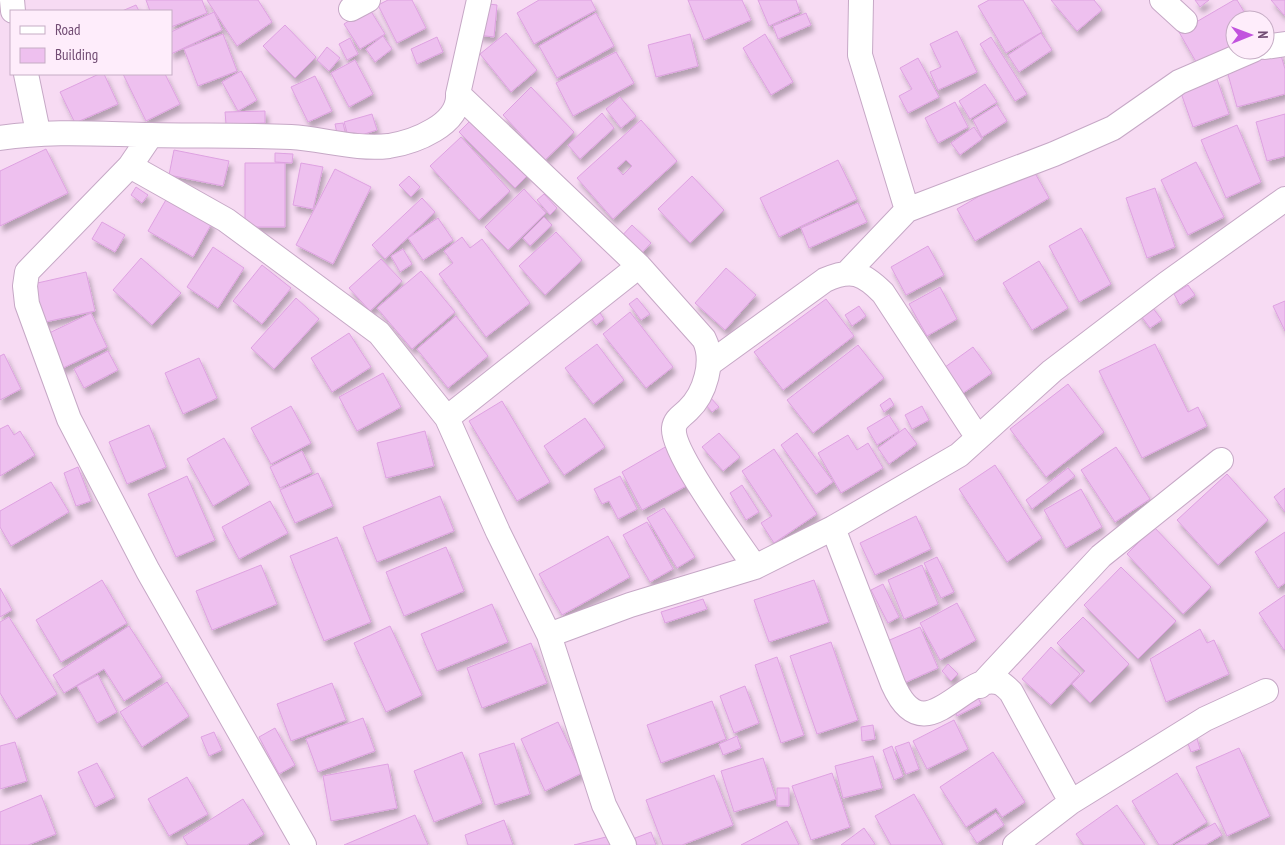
<svg xmlns="http://www.w3.org/2000/svg" width="1285" height="845" font-family="'PT Sans Narrow',sans-serif">
<style>
.residential{fill:#f7dbf3;fill-rule:evenodd}
.building{fill:#eec0ef;stroke:#dea1e1;fill-rule:evenodd;filter:url(#shadow)}
.lines{fill:none;stroke-linecap:round;stroke-linejoin:round}
.minor-casing{stroke:#c6a8c6;stroke-width:26}
.minor{stroke:#fff;stroke-width:24}
</style>
<defs>
<filter id="shadow"><feDropShadow dx="3" dy="5.5" stdDeviation="2.5" flood-color="#0004"/></filter>
</defs>
<rect width="100%" height="100%" fill="#fbe7f7"/>
<path class="residential" d="M0,0H1285V845H0ZM11,11H171V74H11ZM1235,20H1265V50H1235Z"/>
<path class="building" d="M146,0H202L207,13L171,27V11H150Z
M207,0H258L272,22L237,46Z
M388,0H412L426,28L397,43L378,5Z
M539,0H591L596,10L534,44L517,13Z
M688,0H742L751,20L704,40Z
M758,0H796L800,12L769,26Z
M989,0H1023L1042,32L1006,53L978,6Z
M1051,0H1094L1102,10L1077,31Z
M1195,0H1209L1200,7Z
M1234,0H1237L1249,20H1235V46L1199,67L1179,32Z
M1271,0H1285V15H1284Z
M481,3L497,5L494,37L478,35Z
M136,5L139,11H122Z
M369,8L385,34L360,49L344,24Z
M214,12L222,30L171,54V32Z
M596,13L614,46L557,78L539,46Z
M806,13L811,25L778,39L773,26Z
M285,25L316,57L295,78L263,46Z
M957,31L977,72L938,90L930,72L941,67L930,44Z
M506,33L537,70L511,92L480,54Z
M1041,33L1052,50L1019,72L1008,55Z
M223,34L237,71L198,86L184,49Z
M690,34L698,66L656,77L648,45Z
M765,34L793,82L771,95L743,48Z
M383,36L392,49L375,62L366,49Z
M437,37L443,52L417,64L411,49Z
M991,37L1027,94L1015,101L980,44Z
M350,38L358,54L347,60L339,44Z
M327,47L340,58L329,71L317,60Z
M616,52L634,83L573,116L556,83Z
M1280,52L1285,69V94L1237,107L1226,67Z
M918,58L939,97L908,113L899,96L912,89L900,68Z
M355,60L373,94L349,107L331,73Z
M241,71L257,100L238,111L222,82Z
M99,74H104L118,104L75,123L60,92Z
M123,74H165L180,104L146,121Z
M315,76L332,111L308,122L291,87Z
M1217,79L1229,114L1193,127L1181,93Z
M985,84L997,102L970,119L959,101Z
M531,87L574,132L545,160L503,115Z
M620,97L636,116L621,128L606,109Z
M955,102L968,127L938,143L925,118Z
M997,105L1007,121L982,137L973,120Z
M265,111V123L226,124L225,112Z
M602,113L614,128L580,159L568,145Z
M372,114L377,130L349,139L344,122Z
M1285,114V156L1267,161L1256,122Z
M473,118L529,174L515,188L459,132Z
M641,120L677,161L613,219L577,178ZM626,160L632,166L623,175L617,168Z
M343,123L346,136L338,138L335,124Z
M1237,125L1261,182L1226,198L1201,140Z
M974,127L982,139L960,155L951,143Z
M461,137L510,191L479,220L430,166Z
M46,149L68,193L0,226V171Z
M174,150L229,161L223,186L169,175Z
M275,153L293,154L292,163L275,162Z
M838,160L857,199L779,237L760,198Z
M1196,162L1224,217L1188,235L1161,180Z
M245,163H285V227H245Z
M301,163L323,167L313,209L293,205Z
M1031,166L1049,198L975,241L957,209Z
M335,169L371,187L333,264L296,245Z
M409,176L420,187L411,197L399,185Z
M692,176L724,210L690,243L658,209Z
M136,187L148,195L142,203L131,195Z
M1155,188L1175,247L1147,258L1126,198Z
M524,189L546,213L508,250L485,227Z
M544,194L557,208L550,215L537,200Z
M167,198L212,223L193,257L148,231Z
M422,198L435,212L385,259L372,245Z
M858,203L867,222L809,248L801,228Z
M544,217L552,225L530,246L523,238Z
M438,218L453,240L423,260L408,238Z
M102,222L125,235L115,252L92,239Z
M632,225L651,243L637,258L618,240Z
M1081,228L1111,284L1079,302L1049,246Z
M556,232L582,260L545,295L519,266Z
M462,237L470,248L482,239L530,303L486,337L439,274L453,263L444,251Z
M928,246L944,275L906,295L891,267Z
M213,247L244,268L218,308L187,287Z
M403,249L412,264L400,272L391,256Z
M141,258L181,293L152,325L113,290Z
M381,259L402,281L370,311L349,288Z
M1039,261L1068,308L1032,330L1003,283Z
M262,265L291,288L262,324L233,301Z
M726,268L756,295L725,330L695,303Z
M421,271L455,312L412,349L377,308Z
M86,272L95,311L41,323L33,284Z
M1188,285L1195,295L1180,305L1174,294Z
M940,287L957,319L927,336L909,304Z
M296,298L319,319L274,369L251,348Z
M637,298L650,314L641,320L629,304Z
M826,299L854,336L783,390L754,352Z
M1285,301V331L1273,306Z
M1149,303L1162,320L1150,328L1138,312Z
M859,306L866,316L852,326L845,315Z
M597,308L604,319L596,325L588,314Z
M630,312L673,367L646,388L603,334Z
M91,313L107,347L61,369L45,335Z
M456,316L488,356L448,388L417,349Z
M349,333L371,367L332,392L311,358Z
M597,344L624,380L593,404L565,368Z
M1155,344L1188,412L1198,407L1207,426L1142,458L1099,371Z
M858,345L884,378L813,433L787,400Z
M973,347L992,373L959,396L941,370Z
M108,351L118,370L84,388L74,369Z
M4,354L21,389L0,400V356Z
M199,358L217,398L183,414L165,373Z
M383,373L401,407L357,431L339,397Z
M1068,384L1104,432L1046,477L1010,429Z
M710,397L719,407L712,412L704,403Z
M890,398L894,405L884,412L880,405Z
M502,401L550,482L517,501L469,421Z
M291,406L311,443L271,464L251,428Z
M922,406L929,420L912,429L905,415Z
M889,415L899,431L877,445L867,428Z
M585,418L605,447L564,475L544,446Z
M8,425L14,435L20,431L35,455L0,476V429Z
M149,425L166,467L127,484L109,442Z
M905,428L917,444L889,464L878,448Z
M425,431L434,466L386,478L377,443Z
M719,433L740,457L723,471L702,447Z
M797,433L833,482L816,494L781,445Z
M848,435L857,450L868,443L883,468L841,493L818,453Z
M224,438L250,484L213,506L187,459Z
M667,446L688,485L642,510L622,472Z
M1116,447L1150,499L1115,522L1081,470Z
M774,449L817,514L774,543L761,523L772,516L742,471Z
M302,451L312,472L280,488L270,467Z
M995,465L1042,538L1007,562L959,489Z
M78,467L91,501L76,506L64,473Z
M1068,468L1075,476L1032,509L1026,500Z
M318,473L333,506L295,523L280,490Z
M1227,474L1268,520L1218,565L1177,520Z
M187,476L215,540L176,557L148,494Z
M620,476L637,509L618,519L609,501L602,504L594,489Z
M51,482L69,512L11,546L0,527V511Z
M742,485L759,512L746,520L730,493Z
M1285,488V512L1274,497Z
M1081,489L1102,527L1066,548L1044,510Z
M440,496L454,531L377,562L363,527Z
M270,501L288,533L239,559L222,527Z
M664,508L695,557L677,568L647,518Z
M916,516L931,549L875,575L860,543Z
M647,522L673,569L650,582L623,535Z
M1154,527L1211,587L1183,614L1127,554Z
M1285,532V583L1278,588L1255,552Z
M608,536L630,577L562,615L539,574Z
M337,537L371,622L324,641L290,556Z
M446,547L464,591L404,616L386,572Z
M937,557L954,592L941,598L924,563Z
M261,565L277,604L212,630L196,591Z
M922,565L938,604L904,619L888,580Z
M1121,567L1176,621L1138,659L1084,605Z
M102,580L127,623L61,662L36,620Z
M814,580L829,622L769,642L754,600Z
M883,584L899,617L888,623L871,590Z
M0,588L12,610L0,617Z
M1285,595V649L1284,650L1259,613Z
M703,599L707,609L665,623L661,612Z
M957,603L976,640L940,660L920,623Z
M492,604L508,642L437,671L421,634Z
M9,617L57,694L16,719L0,693V622Z
M1083,617L1129,664L1090,703L1072,684L1085,671L1057,643Z
M129,626L162,677L124,701L104,669L64,693L53,675Z
M390,626L422,695L386,712L354,643Z
M920,627L938,668L902,684L885,642Z
M1200,629L1207,643L1214,640L1229,674L1166,702L1150,659Z
M831,642L858,720L817,734L790,656Z
M531,643L547,683L482,708L467,668Z
M1051,647L1080,674L1051,705L1022,679Z
M777,657L804,735L781,743L755,665Z
M948,664L958,674L951,681L942,671Z
M98,675L117,712L97,723L77,686Z
M167,682L189,716L142,747L120,712Z
M332,683L346,720L291,741L277,704Z
M745,686L759,723L734,733L720,696Z
M977,695L981,704L957,716L953,707Z
M712,701L726,739L661,763L647,725Z
M363,718L375,751L318,772L306,739Z
M954,720L968,749L927,769L913,741Z
M558,722L582,773L545,791L521,739Z
M873,725L875,739L862,741L861,727Z
M275,728L295,765L279,774L259,737Z
M214,732L222,750L209,756L201,737Z
M1196,735L1200,749L1191,752L1186,738Z
M737,736L741,748L723,755L719,744Z
M15,742L27,781L0,789V746Z
M909,742L919,769L906,774L895,747Z
M514,743L530,794L495,805L479,754Z
M892,746L903,776L894,780L883,750Z
M1239,748L1270,816L1227,836L1196,767Z
M462,752L482,803L434,822L414,771Z
M993,752L1025,802L1002,817L996,808L966,827L940,787Z
M873,756L882,788L843,798L835,766Z
M763,758L776,799L734,812L721,771Z
M97,763L115,797L95,807L78,772Z
M388,764L397,808L331,821L323,776Z
M832,773L850,827L811,840L792,786Z
M1177,773L1207,822L1171,845H1159L1132,801Z
M714,775L733,825L682,845H663L646,800Z
M187,777L208,814L169,836L148,799Z
M777,788H789V806H777Z
M914,794L943,845H891L875,816Z
M41,795L56,834L28,845H0V812Z
M243,799L264,834L247,845H188L183,837Z
M1117,805L1145,845H1084L1076,834Z
M996,813L1004,825L977,843L969,831Z
M415,815L428,845H344Z
M504,820L513,845H468L465,835Z
M787,821L799,845H741Z
M1215,823L1222,835L1205,845H1175Z
M864,828L875,844L873,845H841Z
M651,832L656,845H637L635,838Z
M614,835L616,845H574Z"/>
<g class="lines">
<g class="minor-casing">
<path id="minor" d="M12,0L13,11
M861,0L860,55L907,210
M1162,0L1185,21
M351,9L368,0
M1265,47L1285,44
M26,74L38,132
M458,94L639,266L704,339C715,361 705,394 688,410C682,416 675,419 674,428C671,452 739,543 755,567
M151,135L130,166L27,272L25,286L27,304L69,419L148,571L304,845
M0,138C52,130 99,134 151,135C198,136 244,135 291,137C323,139 357,150 389,146C414,142 460,125 458,94L479,0
M130,166L226,220L379,333L447,418L498,532L549,635L604,805L624,845
M847,273L907,210L1054,154L1113,128L1179,82L1253,50
M709,364L825,280C852,268 863,273 883,293L978,438
M447,418L639,266
M833,528L893,684C926,759 966,665 1002,684C1005,686 1009,690 1011,692L1071,802
M549,635L630,605L755,567L833,528L959,455L1052,371L1166,284L1285,199
M980,686L1101,556L1221,460
M1015,845L1071,802L1205,719L1266,691"/>
</g>
<use href="#minor" class="minor"/>
</g>
<rect x="10" y="10" width="162" height="65" fill="#feedfb" stroke="#c6adc5"/>
<rect x="20" y="26" width="25" height="8" fill="#ffffff" stroke="#c6adc5"/>
<text x="55" y="35" font-size="15" fill="#714c73">Road</text>
<rect x="20" y="48" width="25" height="15" fill="#eec0ef" stroke="#c6adc5"/>
<text x="55" y="60" font-size="15" fill="#714c73">Building</text>
<g transform="translate(1250 35) rotate(89)"><circle r="24" fill="#feedfb" stroke="#c6adc5"/>
<path d="M0-4L9 19L0 12L-9 19Z" fill="#c253de"/>
<text y="-8" font-size="14" font-weight="bold" text-anchor="middle" fill="#714c73">N</text>
</g>
</svg>
